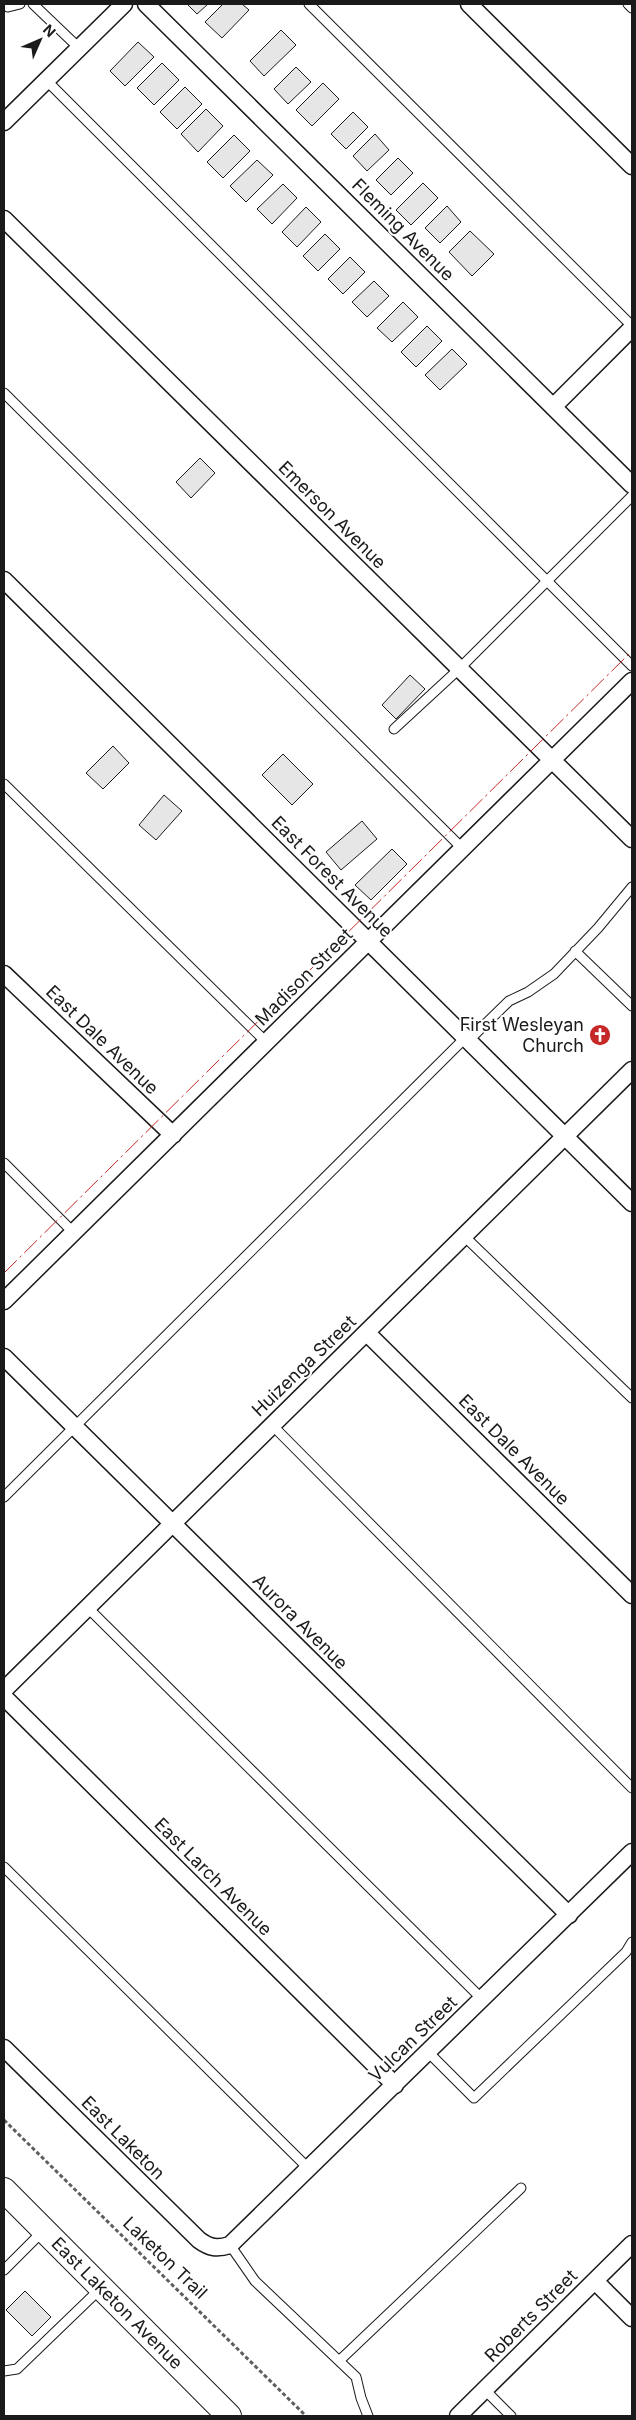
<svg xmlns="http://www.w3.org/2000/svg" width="636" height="2420" font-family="Inter,sans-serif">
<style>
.building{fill:#e6e6e6;stroke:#1a1a1a}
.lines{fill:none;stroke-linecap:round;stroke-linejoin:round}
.service-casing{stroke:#1a1a1a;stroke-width:11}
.minor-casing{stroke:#1a1a1a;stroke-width:19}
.secondary-casing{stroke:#1a1a1a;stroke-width:26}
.path{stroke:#5f5f5f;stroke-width:3;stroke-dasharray:4 2.5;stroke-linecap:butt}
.service{stroke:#fff;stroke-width:9}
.minor{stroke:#fff;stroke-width:16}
.secondary{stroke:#fff;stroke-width:24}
.power{stroke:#c62828;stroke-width:1;stroke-dasharray:18 4 2.5 4;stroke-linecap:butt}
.labels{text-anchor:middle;stroke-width:4;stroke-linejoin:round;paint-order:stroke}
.street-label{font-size:18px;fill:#1a1a1a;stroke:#fff}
.poi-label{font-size:18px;fill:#1a1a1a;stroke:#fff;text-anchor:end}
</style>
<rect width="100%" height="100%" fill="#fff"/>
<path class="building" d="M187,4H208L197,14Z
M223,4H242L249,10L222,38L205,22Z
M281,30L296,45L264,76L250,61Z
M138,42L154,57L125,86L110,71Z
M162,63L179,80L154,105L137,88Z
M296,67L311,82L288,104L274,89Z
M323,83L339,99L312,126L296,110Z
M185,87L202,104L177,129L160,112Z
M206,109L223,126L198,152L181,134Z
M353,112L368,127L346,149L331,134Z
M375,134L389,150L367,171L353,156Z
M234,135L250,151L223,178L207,162Z
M398,158L413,173L391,195L376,180Z
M257,160L273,175L246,202L230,186Z
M423,183L438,198L411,225L396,210Z
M283,184L297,198L272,224L257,209Z
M447,206L461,222L440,243L425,228Z
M306,207L321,222L297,247L282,232Z
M470,231L494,254L472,276L449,252Z
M325,234L340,249L318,271L303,256Z
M350,257L365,272L343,294L328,279Z
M374,281L389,296L367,317L352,302Z
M403,302L418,317L392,342L377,328Z
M427,326L442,341L416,367L401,352Z
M452,349L467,364L440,390L425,375Z
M200,458L215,473L191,498L176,482Z
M410,675L425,689L396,719L382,705Z
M113,746L129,763L103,789L86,773Z
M283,754L313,784L292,805L262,775Z
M164,795L182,811L156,840L139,825Z
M362,821L377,839L341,870L326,852Z
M392,849L407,864L371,900L355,885Z
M25,2291L51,2317L32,2336L6,2310Z"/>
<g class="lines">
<g class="service-casing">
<path id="service" d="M5,4L8,7L20,4
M33,4L79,48
M309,4L632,326
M628,4L632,8
M46,80L547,581L459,669L394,729
M4,393L462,848
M632,496L547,581L632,666
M4,784L266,1042
M575,951L632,1006
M468,1041L509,1001L528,992L554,974L598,928L632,887
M4,1163L74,1233
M464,1236L632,1398
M272,1425L632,1788
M4,1497L465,1038
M87,1607L482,1999
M4,1867L309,2169
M428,2052L474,2098L626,1952L632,1942
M230,2245L255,2281L356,2377L361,2398L368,2416
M4,2270L43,2231
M339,2361L521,2188
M4,2371L17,2369L101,2288
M485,2390L511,2416"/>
</g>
<g class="minor-casing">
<path id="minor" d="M146,4L632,485
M469,4L632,166
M4,122L124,4
M4,219L632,839
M553,407L632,328
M4,580L632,1203
M4,974L173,1135
M4,1301L632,681
M367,1333L632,1595
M4,1357L569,1915
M4,1690L632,1070
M4,1697L395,2085
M4,2048L199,2240C210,2248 217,2249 230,2245L632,1852
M595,2281L632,2318
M458,2416L632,2244"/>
</g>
<g class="secondary-casing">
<g id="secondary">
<path id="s1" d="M4,2190L229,2416"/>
</g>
</g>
<path class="path" d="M4,2120L306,2416"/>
<use href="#service" class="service"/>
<use href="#minor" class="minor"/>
<use href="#secondary" class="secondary"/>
<path class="power" d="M4,1273L632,651"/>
</g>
<defs>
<g id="church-disc" transform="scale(1.125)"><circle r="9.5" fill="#c62828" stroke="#fff"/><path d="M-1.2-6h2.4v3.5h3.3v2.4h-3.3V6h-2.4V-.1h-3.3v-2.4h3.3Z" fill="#fff"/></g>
</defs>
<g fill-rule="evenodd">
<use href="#church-disc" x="600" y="1035"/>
</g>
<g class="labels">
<g class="street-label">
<text transform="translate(403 230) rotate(45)" y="6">Fleming Avenue</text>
<text transform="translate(332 515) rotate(45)" y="6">Emerson Avenue</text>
<text transform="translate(332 877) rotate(45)" y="6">East Forest Avenue</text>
<text transform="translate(304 977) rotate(-45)" y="6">Madison Street</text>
<text transform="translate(102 1040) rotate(44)" y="6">East Dale Avenue</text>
<text transform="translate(304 1366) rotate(-44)" y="6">Huizenga Street</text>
<text transform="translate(514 1450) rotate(45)" y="6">East Dale Avenue</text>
<text transform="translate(300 1622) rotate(45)" y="6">Aurora Avenue</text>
<text transform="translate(213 1877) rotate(45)" y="6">East Larch Avenue</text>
<text transform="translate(413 2039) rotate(-44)" y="6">Vulcan Street</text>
<text transform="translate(123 2138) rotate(45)" y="6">East Laketon</text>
<text transform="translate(165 2258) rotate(44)" y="6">Laketon Trail</text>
<text dy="6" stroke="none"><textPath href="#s1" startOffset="160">East Laketon Avenue</textPath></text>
<text transform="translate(531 2316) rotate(-45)" y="6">Roberts Street</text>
</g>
<g class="poi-label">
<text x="584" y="1031">First Wesleyan<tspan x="584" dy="21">Church</tspan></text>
</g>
</g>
<rect width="636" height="2420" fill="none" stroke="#1a1a1a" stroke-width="10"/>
<g transform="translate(40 40) rotate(45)" stroke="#ffffff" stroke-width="4" paint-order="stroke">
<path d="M0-4L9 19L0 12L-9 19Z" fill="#1a1a1a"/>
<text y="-8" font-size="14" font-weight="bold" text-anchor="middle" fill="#1a1a1a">N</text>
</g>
</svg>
